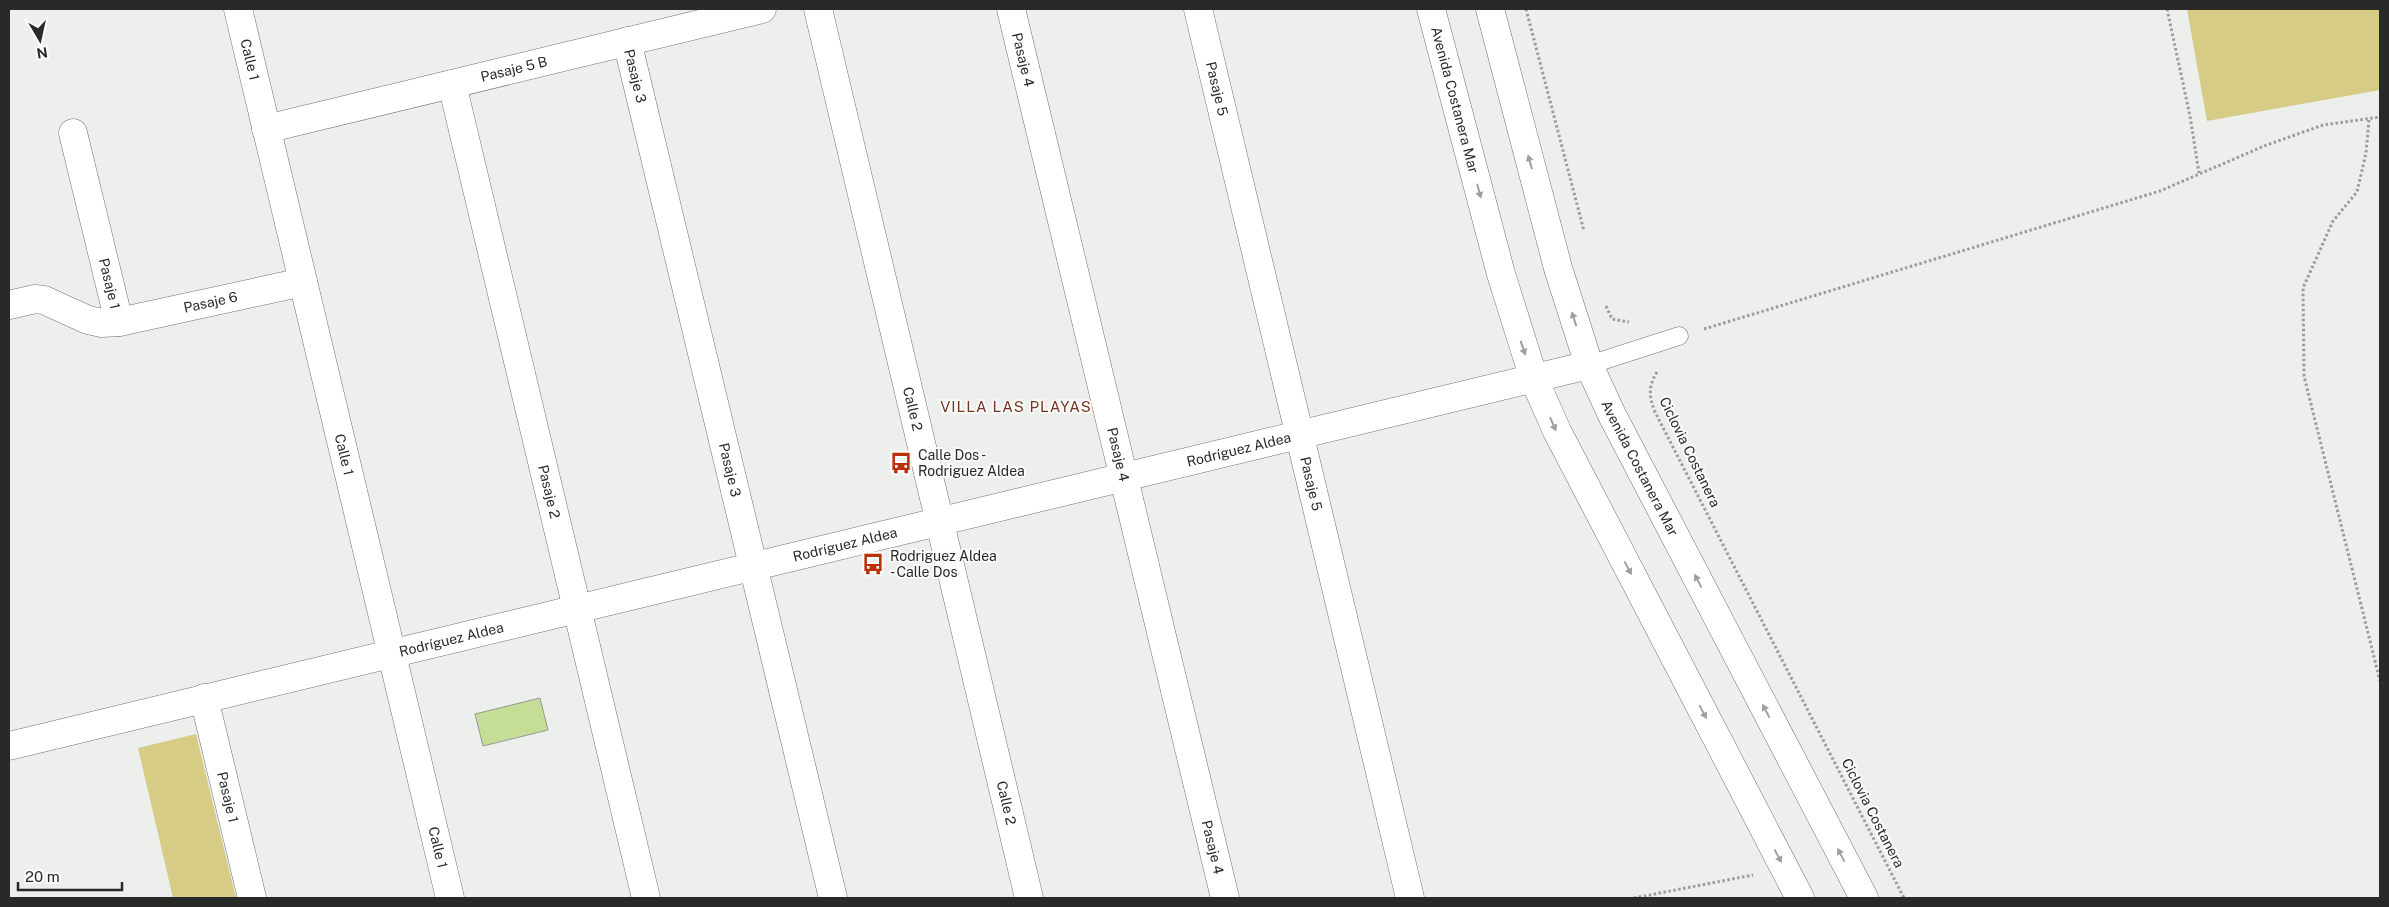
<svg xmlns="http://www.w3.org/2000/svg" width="2389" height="907" font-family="'Public Sans',sans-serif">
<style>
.green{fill:#d6cc86}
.building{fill:#c5dd96;stroke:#979894}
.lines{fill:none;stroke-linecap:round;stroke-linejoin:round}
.service-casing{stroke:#707370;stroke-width:19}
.minor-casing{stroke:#707370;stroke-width:29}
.tertiary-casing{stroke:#707370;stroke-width:29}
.secondary-casing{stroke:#707370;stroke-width:29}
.path{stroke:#9a9d9a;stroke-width:3;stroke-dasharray:2.5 2.5;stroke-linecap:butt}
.service{stroke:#fff;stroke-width:18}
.minor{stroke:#fff;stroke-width:28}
.tertiary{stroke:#fff;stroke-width:28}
.secondary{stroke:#fff;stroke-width:28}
.oneway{fill:#9e9f9e}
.labels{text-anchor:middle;stroke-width:4;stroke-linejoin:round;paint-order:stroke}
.street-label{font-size:14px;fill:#282a28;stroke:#f9fcf9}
.poi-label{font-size:14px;fill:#282a28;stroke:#f9fcf9;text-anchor:start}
.neighbourhood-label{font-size:15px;letter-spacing:1px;fill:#783323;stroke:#f9fcf9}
</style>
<rect width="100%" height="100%" fill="#ecefec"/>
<path class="green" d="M2187,9H2380V90L2207,121Z
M196,734L236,898H173L138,748Z"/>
<path class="building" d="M540,698L548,730L483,746L475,714Z"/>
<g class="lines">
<g class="service-casing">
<path id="service" d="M1589,365L1679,336"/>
</g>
<g class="minor-casing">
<g id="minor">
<path id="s1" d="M238,9L450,898"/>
<path id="s2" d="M818,9L1029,898"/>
<path id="s3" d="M1011,9L1225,898"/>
<path id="s4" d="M1198,9L1410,898"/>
<path id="s5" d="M627,41L833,898"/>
<path id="s6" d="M452,84L646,898"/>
<path id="s7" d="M266,129L762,9"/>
<path id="s8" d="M73,133L119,322"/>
<path id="s9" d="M9,305L35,299L44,300L88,320L102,323L119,322L303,282"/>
<path id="s10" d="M204,698L252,898"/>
</g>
</g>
<g class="tertiary-casing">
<g id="tertiary">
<path id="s11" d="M1589,365L1612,415L1864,898"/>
<path d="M1534,379L1557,431L1800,898"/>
</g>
</g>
<g class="secondary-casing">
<g id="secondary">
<path id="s12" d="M1431,9L1501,274L1534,379"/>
<path id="s13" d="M9,746L1589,365L1558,268L1490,9"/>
</g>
</g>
<path class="path" d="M1526,9L1584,231
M2167,9L2190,116L2199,173
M2369,120L2366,153L2357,192L2333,221L2303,288L2304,376L2380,681
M1606,306L1612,319L1629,322
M1704,329L2160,191L2264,146L2323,125L2380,117
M1657,372C1648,386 1649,397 1655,412L1904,898
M1634,898L1753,875"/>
<use href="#service" class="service"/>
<use href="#minor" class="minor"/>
<use href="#tertiary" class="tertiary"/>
<use href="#secondary" class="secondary"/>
</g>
<defs><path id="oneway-solid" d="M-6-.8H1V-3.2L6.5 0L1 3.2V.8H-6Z" transform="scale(1.25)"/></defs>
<g class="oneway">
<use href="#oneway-solid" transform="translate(1530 162) rotate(-105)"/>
<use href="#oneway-solid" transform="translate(1479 191) rotate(75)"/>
<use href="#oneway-solid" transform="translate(1574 319) rotate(-108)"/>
<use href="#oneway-solid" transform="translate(1523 348) rotate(71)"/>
<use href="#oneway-solid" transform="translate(1553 424) rotate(66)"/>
<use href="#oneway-solid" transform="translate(1628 568) rotate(62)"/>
<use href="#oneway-solid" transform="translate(1698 581) rotate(-118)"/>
<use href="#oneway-solid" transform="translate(1766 711) rotate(-118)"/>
<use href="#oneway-solid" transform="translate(1703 712) rotate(62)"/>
<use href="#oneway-solid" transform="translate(1841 855) rotate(-118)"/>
<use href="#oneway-solid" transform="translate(1778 856) rotate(62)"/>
</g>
<defs>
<g id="bus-bare" transform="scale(1.725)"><path d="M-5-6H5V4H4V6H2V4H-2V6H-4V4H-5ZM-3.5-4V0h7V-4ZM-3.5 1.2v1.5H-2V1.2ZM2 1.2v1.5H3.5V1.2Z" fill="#bb310c" stroke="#f9fcf9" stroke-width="2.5" paint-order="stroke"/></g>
</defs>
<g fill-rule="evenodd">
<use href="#bus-bare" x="901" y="463"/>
<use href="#bus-bare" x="873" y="564"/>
</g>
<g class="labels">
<g class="street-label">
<text dy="5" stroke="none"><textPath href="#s1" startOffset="52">Calle 1</textPath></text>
<text dy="5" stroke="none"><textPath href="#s3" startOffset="52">Pasaje 4</textPath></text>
<text dy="5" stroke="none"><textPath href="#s7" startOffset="255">Pasaje 5 B</textPath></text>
<text dy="5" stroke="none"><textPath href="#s5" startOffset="36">Pasaje 3</textPath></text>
<text dy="5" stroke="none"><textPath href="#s4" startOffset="82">Pasaje 5</textPath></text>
<text dy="5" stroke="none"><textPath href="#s12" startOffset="94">Avenida Costanera Mar</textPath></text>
<text dy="5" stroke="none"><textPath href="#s8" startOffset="155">Pasaje 1</textPath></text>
<text dy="5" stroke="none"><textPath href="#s9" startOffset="209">Pasaje 6</textPath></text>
<text dy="5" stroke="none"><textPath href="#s2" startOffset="411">Calle 2</textPath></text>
<text dy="5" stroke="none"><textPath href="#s13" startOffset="1265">Rodríguez Aldea</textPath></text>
<text transform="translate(1690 452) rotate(64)" y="5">Ciclovia Costanera</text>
<text dy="5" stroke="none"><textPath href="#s3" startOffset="458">Pasaje 4</textPath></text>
<text dy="5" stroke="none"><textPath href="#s1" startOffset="458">Calle 1</textPath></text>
<text dy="5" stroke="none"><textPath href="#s11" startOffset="115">Avenida Costanera Mar</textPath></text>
<text dy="5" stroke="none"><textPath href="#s5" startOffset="441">Pasaje 3</textPath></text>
<text dy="5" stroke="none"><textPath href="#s4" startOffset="488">Pasaje 5</textPath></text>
<text dy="5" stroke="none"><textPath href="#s6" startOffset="419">Pasaje 2</textPath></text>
<text dy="5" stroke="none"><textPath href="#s13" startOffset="860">Rodríguez Aldea</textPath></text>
<text dy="5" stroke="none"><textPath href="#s13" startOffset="455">Rodríguez Aldea</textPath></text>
<text dy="5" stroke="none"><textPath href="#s10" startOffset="102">Pasaje 1</textPath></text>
<text dy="5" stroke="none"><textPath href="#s2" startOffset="816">Calle 2</textPath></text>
<text transform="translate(1873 813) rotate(63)" y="5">Ciclovia Costanera</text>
<text dy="5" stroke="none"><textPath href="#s1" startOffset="862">Calle 1</textPath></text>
<text dy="5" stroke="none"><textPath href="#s3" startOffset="862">Pasaje 4</textPath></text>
</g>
<g class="poi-label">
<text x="918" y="460">Calle Dos -<tspan x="918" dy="16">Rodriguez Aldea</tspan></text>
<text x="890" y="561">Rodriguez Aldea<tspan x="890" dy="16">- Calle Dos</tspan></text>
</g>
<g class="neighbourhood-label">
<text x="1016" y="412">VILLA LAS PLAYAS</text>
</g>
</g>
<rect width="2389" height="907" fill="none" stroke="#282a28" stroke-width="20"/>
<g transform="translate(40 40) rotate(171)" stroke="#f9fcf9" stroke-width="4" paint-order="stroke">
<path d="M0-4L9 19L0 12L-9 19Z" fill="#282a28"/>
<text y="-8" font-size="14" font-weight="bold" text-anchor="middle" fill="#282a28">N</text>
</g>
<path d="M18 882v8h104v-8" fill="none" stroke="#282a28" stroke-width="2.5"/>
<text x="25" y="882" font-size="15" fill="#282a28" stroke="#f9fcf9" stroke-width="4" paint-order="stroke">20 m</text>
</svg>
